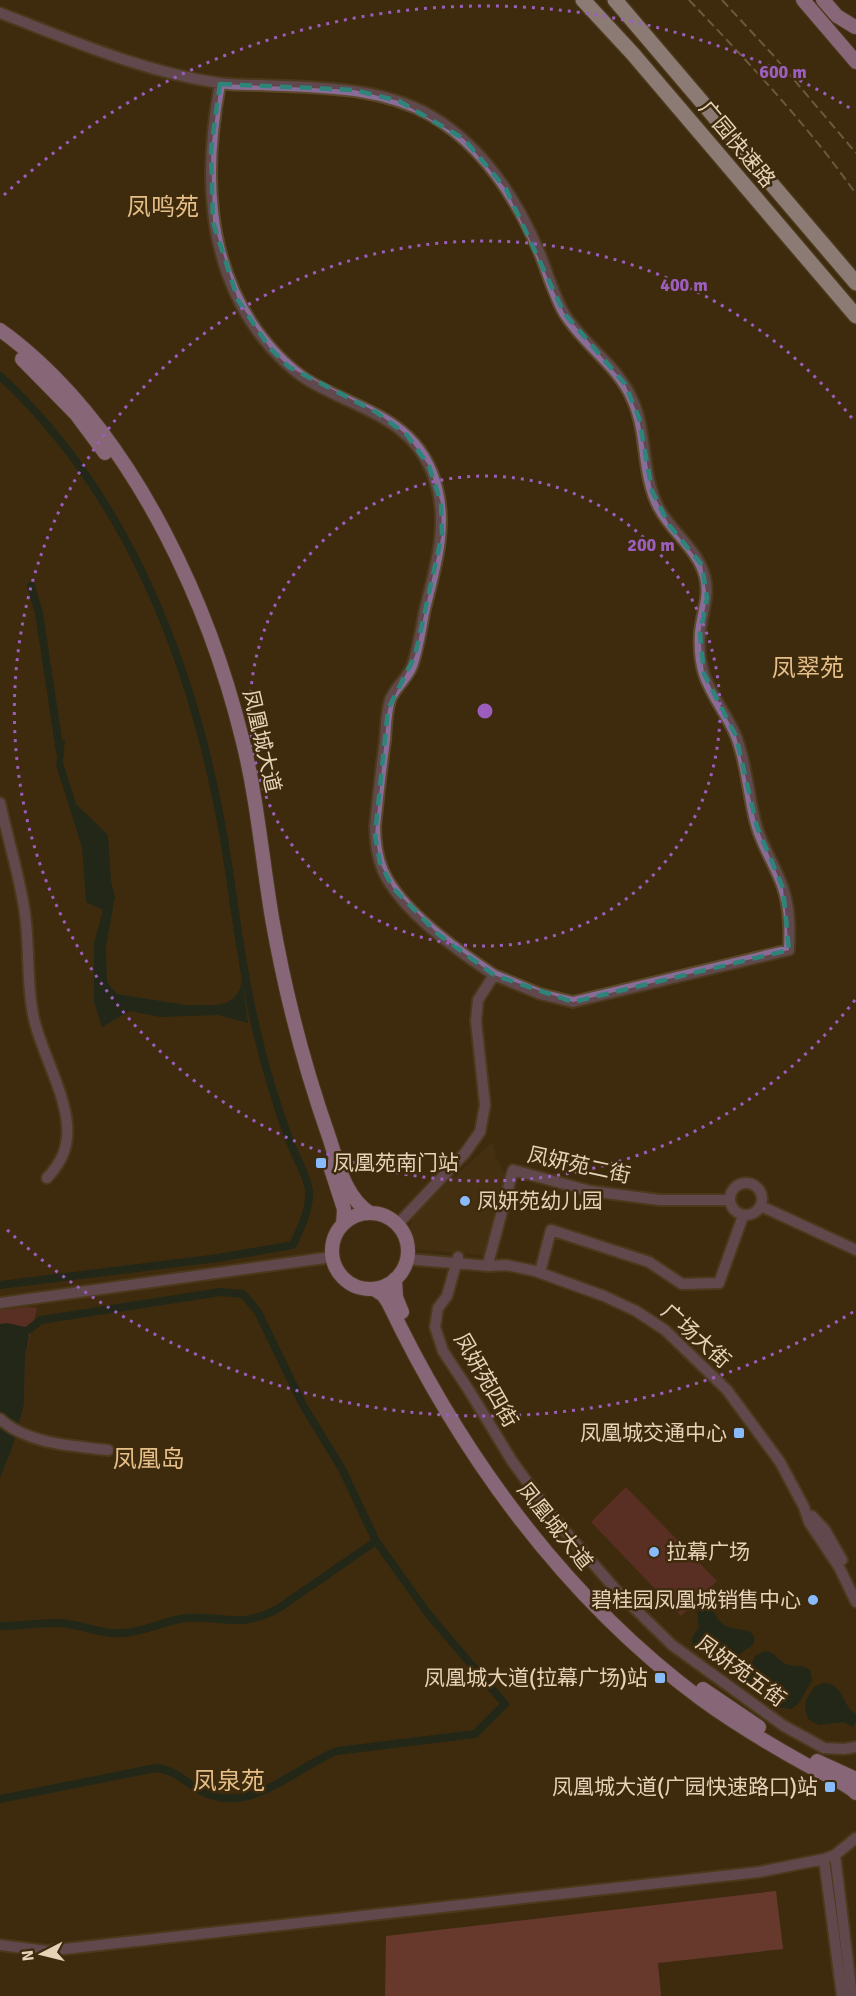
<svg xmlns="http://www.w3.org/2000/svg" width="856" height="1996" font-family="Signika,'Noto Sans SC',sans-serif">
<style>
.built{fill:#4c3615}
.green{fill:#79333b}
.forest{fill:#974951}
.water{fill:#022}
.lines{fill:none;stroke-linecap:round;stroke-linejoin:round}
.canal{stroke:#022;stroke-width:8}
.minor-casing{stroke:#5c492c;stroke-width:14}
.major-casing{stroke:#5c492c;stroke-width:16}
.highway-casing{stroke:#5c492c;stroke-width:18}
.minor{stroke:#8a6c98;stroke-width:10}
.major{stroke:#e0aef6;stroke-width:14}
.highway{stroke:#ebdcf1;stroke-width:15}
.rail{stroke:#a39074;stroke-width:2;stroke-dasharray:9 4.5;stroke-linecap:butt}
.marked{fill:none;stroke:#2f8479;stroke-width:4.5;stroke-dasharray:12 8;stroke-linejoin:round}
.ring{fill:none;stroke:#9b5ebd;stroke-width:3;stroke-dasharray:3 6}
.poi-dot{fill:#88bafc;stroke:#3e2b0e;stroke-width:2}
.labels{text-anchor:middle;stroke-width:5;stroke-linejoin:round;paint-order:stroke}
.street-label{font-size:21px;fill:#e6d2b7;stroke:#3e2b0e}
.poi-label{font-size:21px;fill:#e6d2b7;stroke:#3e2b0e;text-anchor:end}
.quarter-label{font-size:24px;fill:#e6be87;stroke:#3e2b0e}
.centre{fill:#9b5ebd;stroke:#3e2b0e;stroke-width:3}
.ring-label{font-size:18px;text-anchor:middle;font-weight:bold;fill:#9b5ebd;stroke:#3e2b0e;stroke-width:5;stroke-linejoin:round;paint-order:stroke}
</style>
<rect width="100%" height="100%" fill="#3e2b0e"/>
<path class="built" d="M493,1142L496,1158L508,1179L488,1253L483,1255L415,1249L410,1229L412,1216Z"/>
<path class="green" d="M27,1307L37,1308L25,1357L24,1405L12,1448L0,1478V1310Z
M626,1487L717,1581L681,1616L591,1522Z"/>
<path class="forest" d="M776,1891L783,1949L658,1963L661,1996H385L386,1936Z"/>
<path class="water" d="M65,739L63,762L76,804L108,835L111,881L115,897L106,946L107,982L117,994L185,1005H217L226,1003L235,997L240,989L242,979L248,1023L218,1015L160,1017L130,1011L102,1027L94,1002V943L103,910L86,902L82,847L56,765L59,744Z
M7,1323L25,1327L29,1337L25,1357L24,1405L12,1448L0,1478V1324Z
M702,1606C715,1605 714,1617 723,1624C733,1633 761,1625 753,1645C749,1648 743,1650 740,1655C735,1664 734,1672 721,1668L712,1652L697,1649L692,1645V1638L699,1627L697,1612Z
M765,1651C776,1652 777,1660 786,1664C795,1668 802,1663 810,1670L812,1680L810,1684L799,1703L791,1709L777,1707L767,1691L747,1683C743,1673 752,1665 755,1656Z
M823,1683C845,1683 841,1706 856,1714V1721L853,1727L844,1722L819,1725L809,1720L805,1710L806,1700L814,1687Z"/>
<g class="lines">
<path class="canal" d="M0,376C128,494 193,664 223,833C234,897 240,961 255,1024C264,1064 276,1104 290,1142C295,1156 308,1177 309,1191C310,1211 301,1227 293,1245L218,1258L0,1285
M31,586L39,613L60,752
M0,1626C20,1626 40,1622 60,1623C81,1624 101,1635 123,1633C144,1632 164,1621 185,1618C225,1615 239,1630 279,1608L376,1541
M0,1799L156,1768C182,1771 189,1789 213,1796C257,1809 298,1766 337,1751L475,1734L505,1704L429,1615L376,1541L342,1469L303,1405L258,1312L243,1294L220,1292L41,1320L27,1331"/>
<g class="minor-casing">
<path id="minor" d="M0,13C71,40 143,72 219,83C232,85 247,85 261,85C319,88 378,86 430,115C482,145 515,196 538,249C547,270 553,294 564,313C584,346 618,365 633,401C648,435 641,474 659,508C672,533 698,549 705,577C710,596 702,613 700,632C699,646 700,661 704,674C711,696 727,714 736,736C747,764 748,795 756,824C762,847 776,866 783,888C790,908 790,929 789,950L573,1002L540,994L494,975L478,1000L476,1021L485,1105L480,1132L465,1153L397,1225
M220,84C204,169 205,259 258,332C273,352 291,371 314,384C365,412 420,421 437,488C448,530 434,571 424,613C421,630 418,649 412,666C407,679 395,687 390,700C386,712 386,727 385,740C381,769 378,797 375,826C375,842 377,857 383,871C401,911 458,951 494,975
M0,803C8,840 20,877 25,914C30,949 26,985 34,1019C42,1053 64,1090 67,1124C69,1146 62,1162 47,1178
M730 1199a16 16 0 1 1 32 0a16 16 0 1 1-32 0Z
M761,1206L856,1250
M458,1257L447,1296L438,1308L435,1327L443,1351L470,1392L512,1461L552,1516L617,1591L672,1645L784,1726L824,1748L844,1749L856,1747
M406,1259L489,1266L506,1265L535,1271L604,1296L636,1311L665,1330L727,1390L780,1462L804,1507L809,1522L839,1567L856,1602
M489,1260L513,1170L590,1191L660,1200H730
M540,1272L551,1230L649,1262L682,1284L719,1283L743,1216
M0,1303L332,1257
M0,1419C27,1444 73,1446 108,1450
M812,1516L825,1530L842,1560
M835,1855L852,1996
M824,1859L842,1996
M0,1945L46,1951L759,1872L824,1859L835,1855L856,1838"/>
</g>
<g class="major-casing">
<path id="major" d="M803,0L856,62
M823,0L837,16L855,27
M0,330C13,339 26,350 38,361C140,455 209,605 242,738C257,797 262,858 272,918C285,992 304,1066 329,1137C338,1164 345,1197 370,1213
M22,359L76,414L105,453
M330,1166L344,1209L343,1224
M332 1251a38 38 0 1 1 76 0a38 38 0 1 1-76 0Z
M395,1279L396,1297L402,1312
M374,1289L383,1295L388,1302C461,1455 564,1597 701,1699C734,1723 769,1744 805,1764C819,1772 845,1782 856,1793
M703,1689L759,1727
M817,1761L856,1779"/>
</g>
<g class="highway-casing">
<path id="highway" d="M583,0L633,54L856,316
M615,0L856,283"/>
</g>
<use href="#minor" class="minor"/>
<use href="#major" class="major"/>
<use href="#highway" class="highway"/>
<path class="rail" d="M689,0C748,62 807,124 856,194
M722,0L773,55L856,153"/>
</g>
<path d="M0 0H856V1996H0ZM220,84L354,90L399,101L464,139L506,189L564,313L625,384L639,418L652,491L669,525L702,565L707,598L700,634L704,674L736,736L757,827L783,888L789,950L573,1002L494,975L438,934L393,888L380,863L375,835L388,709L415,656L442,534L441,503L429,466L407,435L376,412L289,367L269,347L238,300L213,222L211,149Z" fill="#3e2b0e" fill-opacity=".55" fill-rule="evenodd"/>
<path class="marked" d="M220,84L354,90L399,101L464,139L506,189L564,313L625,384L639,418L652,491L669,525L702,565L707,598L700,634L704,674L736,736L757,827L783,888L789,950L573,1002L494,975L438,934L393,888L380,863L375,835L388,709L415,656L442,534L441,503L429,466L407,435L376,412L289,367L269,347L238,300L213,222L211,149Z"/>
<g class="ring">
<circle cx="485" cy="711" r="235"/>
<path d="M855 1000A470 470 0 1 1 855 422"/>
<path d="M853 1312A705 705 0 0 1 4 1227M4 195A705 705 0 0 1 853 110"/>
</g>
<g class="poi-dot">
<rect x="315" y="1157" width="12" height="12" rx="3"/>
<circle cx="465" cy="1201" r="6"/>
<rect x="733" y="1427" width="12" height="12" rx="3"/>
<circle cx="654" cy="1552" r="6"/>
<circle cx="813" cy="1600" r="6"/>
<rect x="654" y="1672" width="12" height="12" rx="3"/>
<rect x="824" y="1781" width="12" height="12" rx="3"/>
</g>
<g class="labels">
<g class="street-label">
<text transform="translate(737 144) rotate(50)" y="7">广园快速路</text>
<text transform="translate(262 741) rotate(77)" y="7">凤凰城大道</text>
<text transform="translate(579 1165) rotate(12)" y="7">凤妍苑二街</text>
<text transform="translate(696 1336) rotate(42)" y="7">广场大街</text>
<text transform="translate(486 1380) rotate(60)" y="7">凤妍苑四街</text>
<text transform="translate(555 1526) rotate(51)" y="7">凤凰城大道</text>
<text transform="translate(741 1671) rotate(36)" y="7">凤妍苑五街</text>
</g>
<g class="poi-label">
<text x="333" y="1170" text-anchor="start">凤凰苑南门站</text>
<text x="477" y="1208" text-anchor="start">凤妍苑幼儿园</text>
<text x="727" y="1440">凤凰城交通中心</text>
<text x="666" y="1559" text-anchor="start">拉幕广场</text>
<text x="801" y="1607">碧桂园凤凰城销售中心</text>
<text x="648" y="1685">凤凰城大道(拉幕广场)站</text>
<text x="818" y="1794">凤凰城大道(广园快速路口)站</text>
</g>
<g class="quarter-label">
<text x="163" y="215">凤鸣苑</text>
<text x="808" y="676">凤翠苑</text>
<text x="149" y="1467">凤凰岛</text>
<text x="229" y="1789">凤泉苑</text>
</g>
</g>
<circle cx="485" cy="711" r="9" class="centre"/>
<g class="ring-label">
<text x="783" y="78">600 m</text>
<text x="684" y="291">400 m</text>
<text x="651" y="551">200 m</text>
</g>
<g transform="translate(42 1954) rotate(263)" stroke="#3e2b0e" stroke-width="4.5" paint-order="stroke">
<path d="M0-4.5L10 22L0 15L-10 22Z" fill="#e6d2b7"/>
<text y="-9" font-size="16" font-weight="bold" text-anchor="middle" fill="#e6d2b7">N</text>
</g>
</svg>
